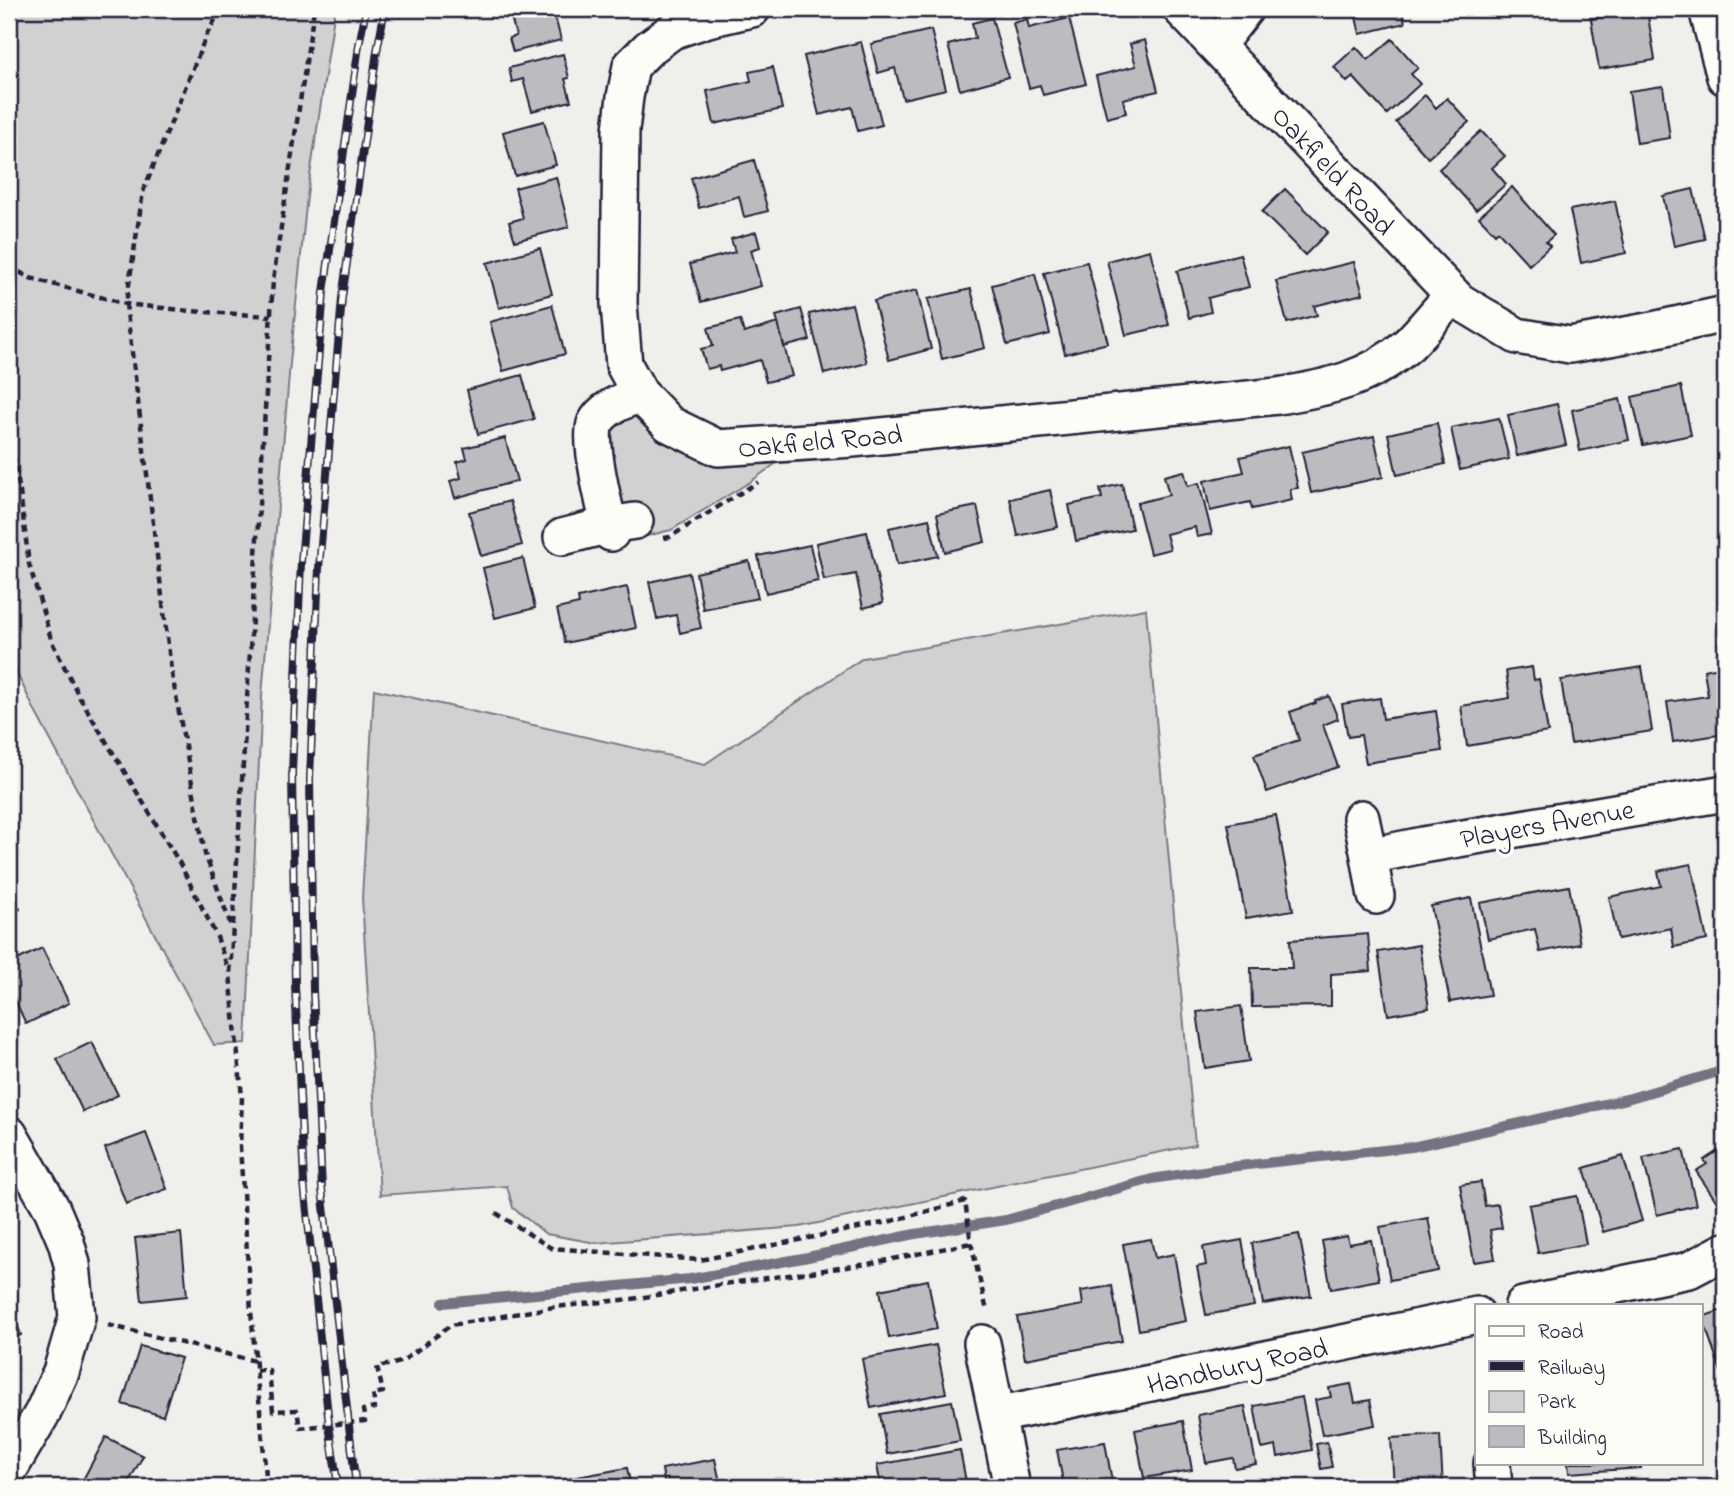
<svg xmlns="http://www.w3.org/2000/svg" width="1734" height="1496" font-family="'Indie Flower',sans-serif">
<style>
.green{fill:#d2d1d1;stroke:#7a7a86;stroke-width:2}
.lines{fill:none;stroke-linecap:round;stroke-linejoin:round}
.stream{stroke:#737381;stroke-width:10}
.building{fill:#bcbcc0;stroke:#22223b;stroke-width:2}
.minor-casing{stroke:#22223b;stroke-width:40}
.path{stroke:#22223b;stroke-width:4.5;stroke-dasharray:7 5;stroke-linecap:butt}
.minor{stroke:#fdfcf7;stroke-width:35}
.rail-casing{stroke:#22223b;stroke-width:8}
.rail{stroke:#fdfcf7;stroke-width:5;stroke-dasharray:16;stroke-linecap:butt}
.labels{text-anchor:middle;stroke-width:7;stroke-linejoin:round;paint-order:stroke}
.street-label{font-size:28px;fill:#22223b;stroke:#fdfcf7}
</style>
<rect width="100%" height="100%" fill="#f0efec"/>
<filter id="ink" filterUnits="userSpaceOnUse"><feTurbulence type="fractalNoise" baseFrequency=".0143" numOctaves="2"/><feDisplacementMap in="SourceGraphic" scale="14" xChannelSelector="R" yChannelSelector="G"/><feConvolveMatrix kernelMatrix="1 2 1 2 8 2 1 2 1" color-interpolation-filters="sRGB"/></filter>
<g filter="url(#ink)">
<path class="green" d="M9,9H335L307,196L290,363L262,695L246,1043L214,1045L36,713L9,657Z
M620,410L644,421L785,457L750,482L671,530L643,537L640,506L621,504L604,426Z
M1146,609L1195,1145L799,1227L596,1243L546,1234L513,1208L507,1186L380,1195L362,898L374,689L705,764L863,658Z"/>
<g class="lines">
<path class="stream" d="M443,1303L690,1279L808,1257L915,1234L1006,1220L1152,1179L1229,1167L1412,1147L1627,1099L1725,1070"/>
</g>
<path class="building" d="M509,9H553L561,40L513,52L509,38L516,36Z
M1354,9H1402L1405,23L1360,34Z
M1647,10L1655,60L1599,69L1591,19Z
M992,18L1008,77L960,90L948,45L975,38L972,23Z
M1069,18L1086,84L1043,95L1040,85L1029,88L1013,23L1027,19L1029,28Z
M931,30L946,89L903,99L895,68L878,73L871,44Z
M1392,39L1418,68L1411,74L1420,84L1387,114L1353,77L1347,82L1334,67L1356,47L1368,60Z
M1145,40L1158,91L1123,99L1126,113L1107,118L1096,76L1136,66L1130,44Z
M861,42L882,125L858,131L852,107L819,115L804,56Z
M563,54L569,78L565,79L571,101L532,111L523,79L512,82L509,68Z
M773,67L782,109L714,124L707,91L751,81L749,72Z
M1663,86L1670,138L1637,143L1629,91Z
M1425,95L1436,108L1447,98L1469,122L1428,158L1396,122Z
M544,121L556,165L515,176L503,132Z
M1481,131L1505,156L1492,168L1506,184L1476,210L1439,169Z
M754,160L768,211L744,217L739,196L699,208L691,178Z
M556,177L569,227L515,241L509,222L523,218L515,188Z
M1512,187L1554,235L1546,242L1550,246L1529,265L1498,231L1495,234L1479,217Z
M1285,189L1328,232L1305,255L1262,212Z
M1693,189L1705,239L1674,246L1663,196Z
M1615,201L1626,253L1581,263L1570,210Z
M756,232L760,247L751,250L761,286L701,302L690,264L735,252L731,239Z
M540,248L552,294L499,308L487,263Z
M1150,250L1169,325L1126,335L1107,261Z
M1240,254L1249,287L1208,298L1211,312L1189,318L1177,271Z
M1087,262L1108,343L1065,354L1044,273Z
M1354,262L1363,294L1314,306L1317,315L1287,323L1276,281Z
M1035,274L1050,334L1007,345L992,285Z
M971,289L985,348L942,359L928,299Z
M917,290L931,349L889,360L874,301Z
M852,304L867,363L824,374L809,314Z
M552,305L565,354L503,371L490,322Z
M801,309L810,340L784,347L776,316Z
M740,320L744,333L778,323L792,376L766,382L760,360L720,371L719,366L707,369L701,349L713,346L708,328Z
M522,375L534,419L478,434L467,390Z
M1681,386L1691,435L1643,445L1632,397Z
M1620,399L1629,440L1580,451L1572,410Z
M1557,404L1566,445L1517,456L1508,415Z
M1499,418L1509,459L1460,470L1451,428Z
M1437,423L1445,464L1397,475L1388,434Z
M1374,436L1383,477L1311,493L1302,452Z
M505,438L517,481L455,498L450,481L461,478L457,462L467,459L464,448Z
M1289,446L1298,488L1290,489L1292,500L1252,509L1250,502L1210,511L1204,481L1244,472L1240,457Z
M1184,471L1188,486L1199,483L1212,534L1197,537L1195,527L1166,534L1170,549L1150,554L1137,503L1169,495L1164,476Z
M1122,484L1132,529L1076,541L1069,505L1102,498L1100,489Z
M1050,490L1058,527L1018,536L1010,499Z
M510,501L522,545L481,556L469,512Z
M977,506L985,542L945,552L937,514Z
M929,519L938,556L897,565L889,528Z
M867,532L883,603L863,608L856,574L824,580L816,543Z
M810,545L818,581L766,593L758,556Z
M523,558L535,608L495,618L483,568Z
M749,561L758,598L703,609L696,573Z
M689,573L701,628L680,633L676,615L657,619L649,582Z
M627,587L636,628L565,643L557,609L579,604L578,598Z
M1725,666V734L1673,742L1667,702L1708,696L1704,670Z
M1532,667L1534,680L1539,679L1548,732L1467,746L1461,706L1510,698L1506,671Z
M1642,667L1652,731L1571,744L1561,680Z
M1329,696L1338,719L1323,725L1338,767L1267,792L1254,755L1299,740L1290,712L1316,703L1315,701Z
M1380,698L1383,719L1436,711L1442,751L1366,763L1361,735L1348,737L1342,704Z
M1276,815L1293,910L1246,918L1228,824Z
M1691,864L1707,940L1674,947L1671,928L1618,939L1609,897L1661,886L1658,871Z
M9,886L20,909L9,915Z
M1569,886L1580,944L1540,952L1535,929L1488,939L1480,903Z
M1471,898L1490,995L1450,1002L1431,906Z
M1368,934L1371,971L1331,974V1006L1252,1007L1251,968H1292L1290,940Z
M1419,945L1429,1008L1388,1015L1378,952Z
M42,948L69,1003L26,1024L9,987V964Z
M1241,1006L1249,1061L1205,1068L1197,1012Z
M92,1042L118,1095L83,1112L57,1059Z
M146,1133L167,1189L126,1204L105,1148Z
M1725,1146V1197L1717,1202L1696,1171L1707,1164L1704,1160Z
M1683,1149L1696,1205L1657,1215L1643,1158Z
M1623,1156L1642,1221L1603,1232L1584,1168Z
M1481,1182L1485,1206L1498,1204L1502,1228L1490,1230L1495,1259L1474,1262L1460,1185Z
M1577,1196L1586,1244L1538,1253L1529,1205Z
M1428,1218L1438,1271L1390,1280L1380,1227Z
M181,1233L187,1296L142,1301L135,1238Z
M1299,1234L1311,1296L1263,1304L1252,1243Z
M1347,1236L1349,1244L1371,1240L1379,1280L1331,1289L1322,1241Z
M1151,1239L1155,1258L1174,1254L1186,1321L1139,1330L1123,1244Z
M1242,1240L1254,1306L1206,1315L1197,1267L1206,1265L1203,1247Z
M928,1280L937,1329L889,1338L880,1290Z
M1112,1286L1122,1341L1025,1359L1017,1317L1083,1305L1081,1291Z
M9,1302L21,1335L9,1340Z
M1725,1309V1376L1723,1377L1702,1317Z
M936,1345L946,1393L871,1408L862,1359Z
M140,1346L181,1358L163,1416L122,1404Z
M1351,1384L1355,1403L1370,1400L1375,1425L1322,1435L1315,1400L1331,1397L1329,1388Z
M1302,1397L1312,1450L1278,1457L1276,1446L1262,1449L1254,1406Z
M952,1401L960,1441L887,1454L880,1414Z
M1245,1406L1256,1464L1235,1468L1233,1458L1206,1463L1198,1415Z
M1183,1421L1192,1470L1144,1478L1135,1430Z
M1440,1435L1443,1487H1394L1391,1438Z
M106,1437L143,1456L126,1487H79Z
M1105,1442L1113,1487H1064L1057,1450Z
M1327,1442L1332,1467L1321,1469L1316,1444Z
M960,1450L967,1487H881L877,1465Z
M715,1459L721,1487H665L662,1469Z
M1568,1463H1640L1641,1468L1569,1473Z
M627,1468L631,1487H545L544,1483Z"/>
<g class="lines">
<g class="minor-casing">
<path id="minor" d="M752,9L708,19L672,31L649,48L631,66L625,97L621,130L619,304L624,365L640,394L669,424L718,448L852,439L1278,396C1327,388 1370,379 1409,344C1424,329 1438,311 1453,295
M1181,9L1459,301L1517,336L1570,345L1648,331L1725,314
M1707,9L1725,77
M1217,45L1245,9
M611,533C606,513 588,441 595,424C603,407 624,401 640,394
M562,537L609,525L635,521
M1361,818L1369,856L1376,896
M1369,856L1423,845L1725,793
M9,1134L52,1209L66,1242L72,1264L77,1317L61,1372L43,1412L9,1470
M1523,1305L1689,1270L1725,1251
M982,1343L1012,1487
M997,1415L1477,1315
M1492,1463L1494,1487"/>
</g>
<path class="path" d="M221,9L206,36L143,192L126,304L171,669L205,854L232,928
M9,266L30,278L126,304L190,311L271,316
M9,432L20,492L29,564L52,642L80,698L179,862L217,937L228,969
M664,538L670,537L758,482
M496,1213L551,1248L700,1260L888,1222L965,1201L971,1243L987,1311
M108,1325L255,1361
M256,1370H269L273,1411L297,1410L300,1428L365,1421L363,1410L375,1408L373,1394L383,1392L377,1367L397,1363L404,1360L451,1325L554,1307L632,1299L731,1283L868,1264L971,1243
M267,1487L251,1311L240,1147L242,1097L230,974L273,280L314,9"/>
<use href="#minor" class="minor"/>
<g class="rail-casing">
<path id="rail" d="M338,1487L329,1425L304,1183L295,985L292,772L301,562L324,292L359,45L366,9
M356,1487L322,1189L313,991L310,778L319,568L342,298L377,51L385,9"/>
</g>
<use href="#rail" class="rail"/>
</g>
</g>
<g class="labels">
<g class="street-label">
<text transform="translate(1334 170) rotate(47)" y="10">Oakfield Road</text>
<text transform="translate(820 440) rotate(-5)" y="10">Oakfield Road</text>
<text transform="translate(1547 823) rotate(-10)" y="10">Players Avenue</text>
<text transform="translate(1237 1365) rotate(-12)" y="10">Handbury Road</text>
</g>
</g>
<rect width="1734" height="1496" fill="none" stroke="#fdfcf7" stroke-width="35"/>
<rect x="18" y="18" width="1699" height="1461" fill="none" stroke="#22223b" stroke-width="2.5" filter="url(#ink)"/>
<rect x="1475" y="1304" width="228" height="161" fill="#fdfcf7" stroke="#a5a5ac" stroke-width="2"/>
<rect x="1489" y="1326" width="35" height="10" fill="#fdfcf7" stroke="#a5a5ac" stroke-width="2"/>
<text x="1538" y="1338" font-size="21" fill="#22223b">Road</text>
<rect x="1489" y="1361" width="35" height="10" fill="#22223b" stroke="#a5a5ac" stroke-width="2"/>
<text x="1538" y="1374" font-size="21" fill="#22223b">Railway</text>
<rect x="1489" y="1391" width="35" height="21" fill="#d2d1d1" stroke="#a5a5ac" stroke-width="2"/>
<text x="1538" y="1408" font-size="21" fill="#22223b">Park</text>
<rect x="1489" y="1426" width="35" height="21" fill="#bcbcc0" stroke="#a5a5ac" stroke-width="2"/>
<text x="1538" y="1444" font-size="21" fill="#22223b">Building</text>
</svg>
